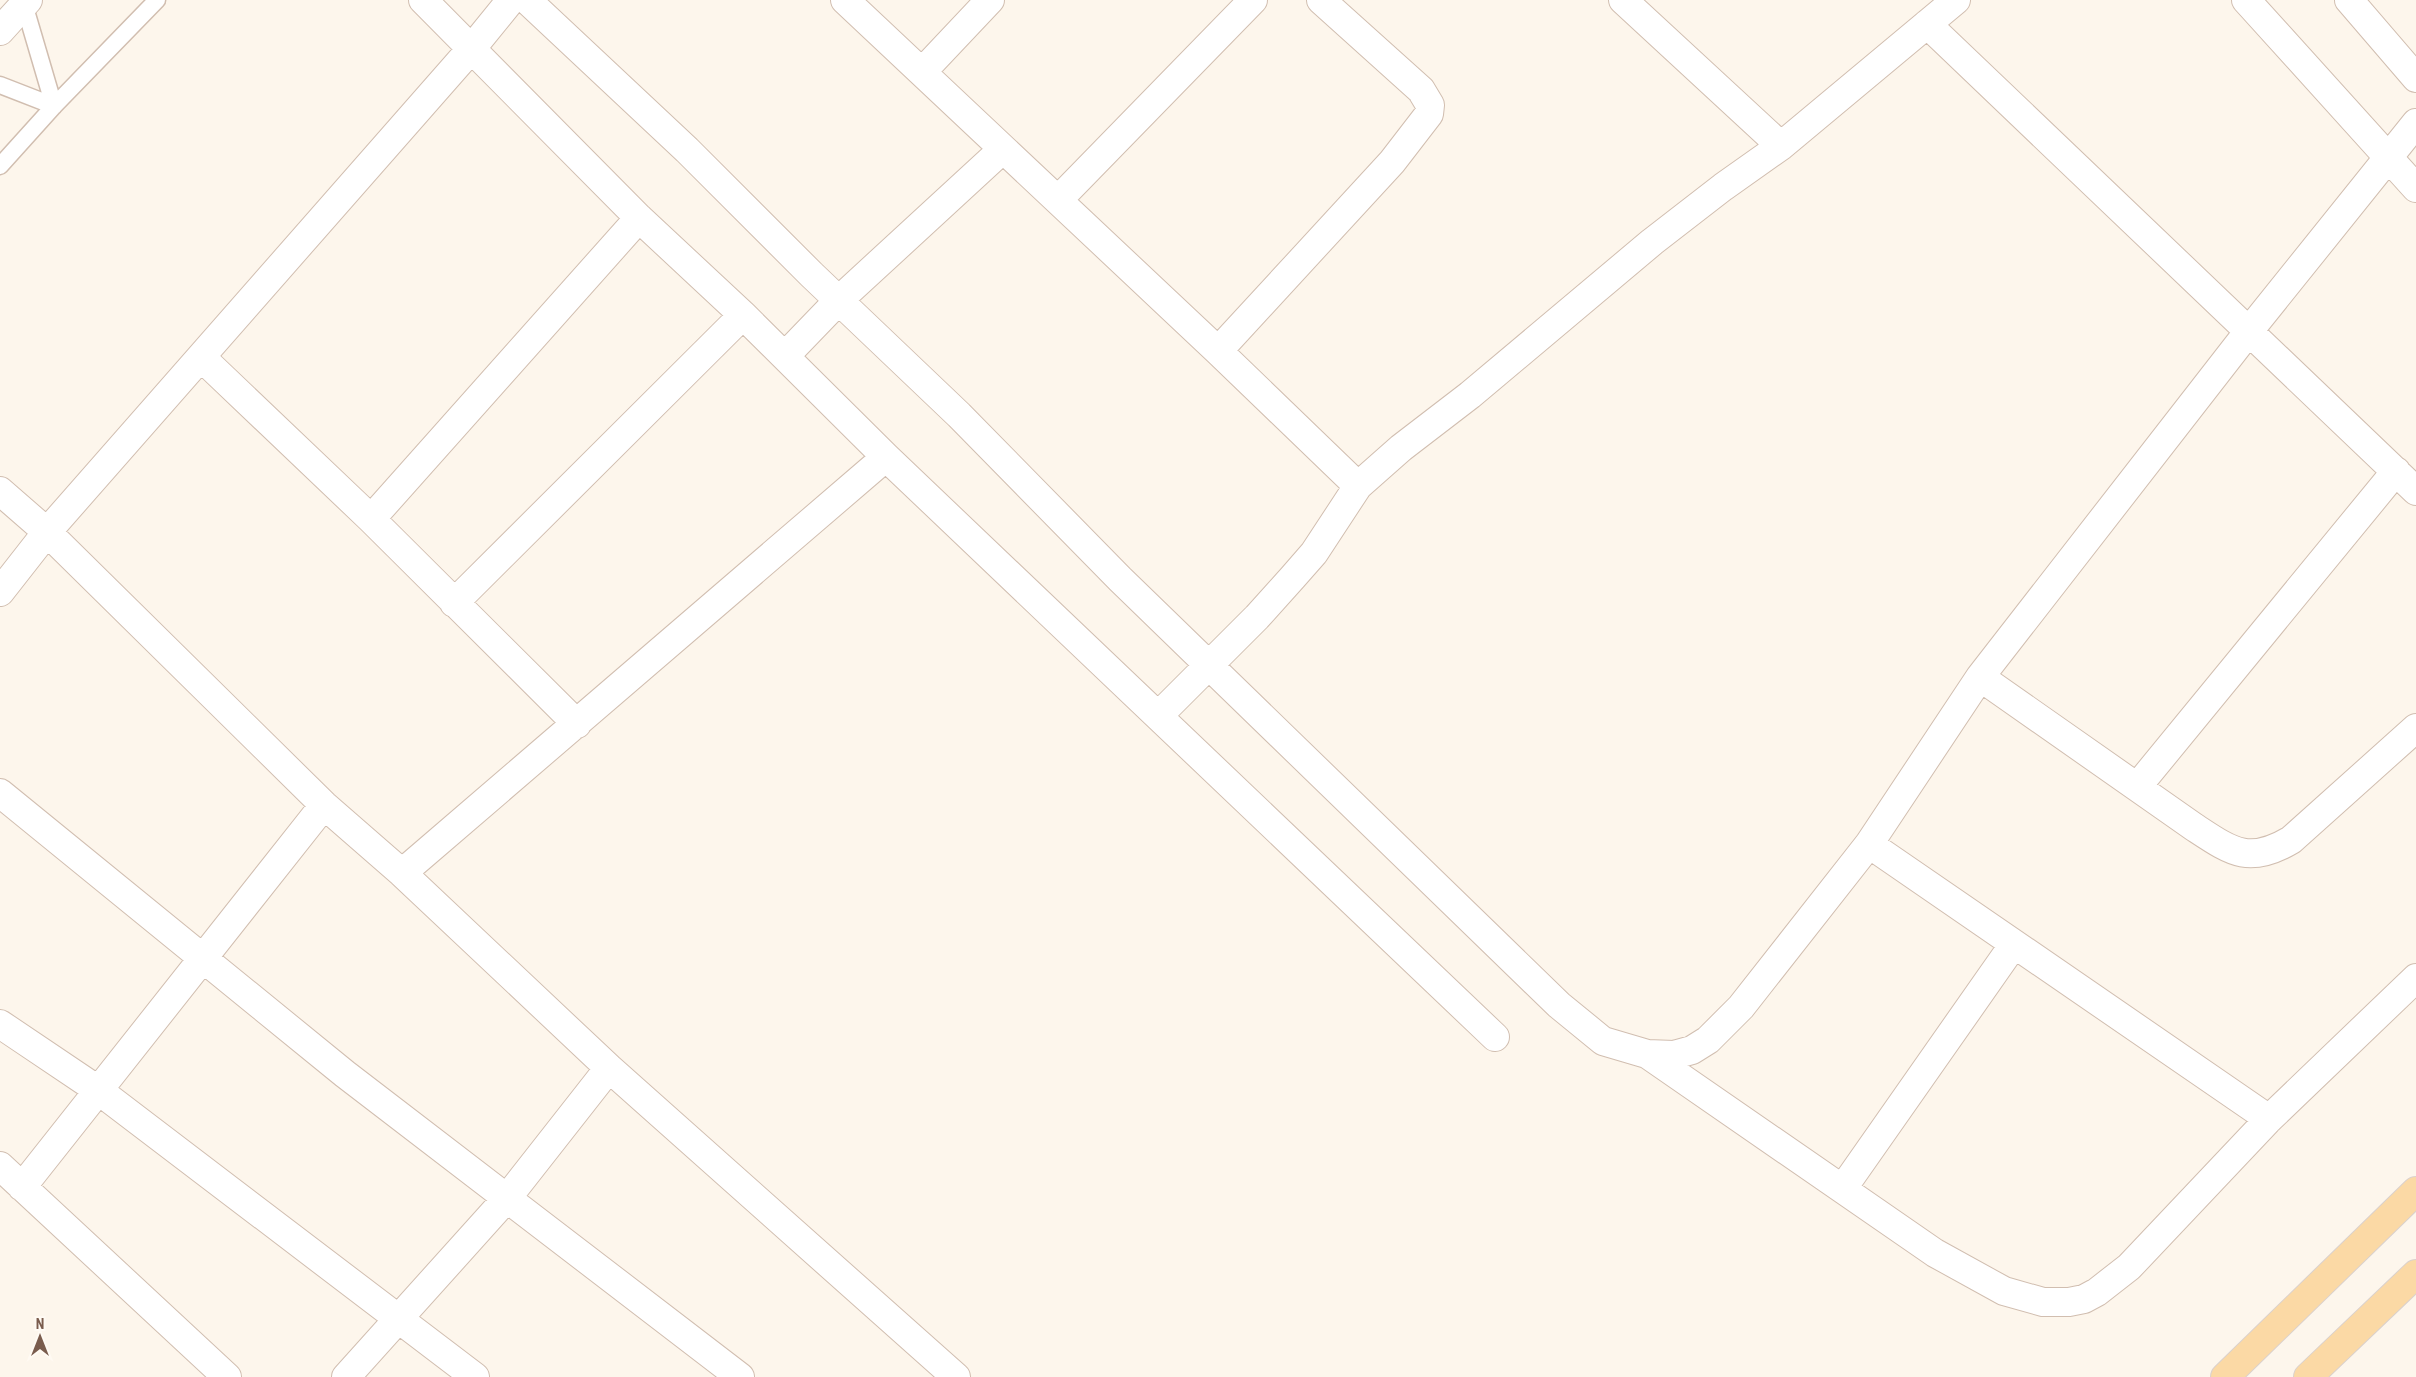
<svg xmlns="http://www.w3.org/2000/svg" width="2416" height="1377" font-family="'Roboto Condensed',sans-serif">
<style>
.lines{fill:none;stroke-linecap:round;stroke-linejoin:round}
.lane-casing{stroke:#d1beb0;stroke-width:19}
.street-casing{stroke:#d1beb0;stroke-width:30}
.primary-casing{stroke:#dad1cd;stroke-width:30}
.lane{stroke:#fff;stroke-width:16}
.street{stroke:#fff;stroke-width:28}
.primary{stroke:#fbd9a5;stroke-width:28}
</style>
<rect width="100%" height="100%" fill="#fdf6ec"/>
<g class="lines">
<g class="lane-casing">
<path id="lane" d="M0,85L54,106L24,4
M0,166L54,106L157,0"/>
</g>
<g class="street-casing">
<path id="street" d="M423,0L639,218L743,315L886,457L1495,1037
M527,0L687,150L812,275L959,415L1120,579L1559,1005L1603,1041L1647,1054L1674,1055L1692,1050L1708,1040L1741,1007L1869,844L1980,677L2249,331L2416,123
M845,0L1218,351L1358,486
M1623,0L1781,146
M2246,0L2416,188
M2349,0L2416,78
M1927,24L2416,491
M0,31L28,0
M922,72L990,0
M1058,200L1253,0
M1218,351L1392,162L1429,114L1430,105L1421,90L1321,0
M785,356L839,300L1003,149
M201,357L371,519L577,724
M0,491L47,532L324,805L402,873L886,457
M371,519L639,218
M0,592L47,532L472,48L511,0
M454,603L743,315
M1980,677L2194,827C2232,852 2249,865 2291,840L2416,728
M1158,716L1257,617L1293,577L1314,553L1358,486L1401,448L1470,395L1652,242L1723,187L1781,146L1956,0
M2137,787L2396,471
M0,793L345,1074L740,1377
M1869,844L2269,1119
M402,873L609,1068L956,1377
M0,1024L98,1090L475,1377
M1647,1054L1935,1253L2004,1291L2043,1302H2069L2084,1299L2097,1292L2129,1267L2269,1119L2416,978
M0,1166L227,1377
M22,1187L324,805
M1843,1188L2014,944
M346,1377L507,1198L609,1068"/>
</g>
<g class="primary-casing">
<path id="primary" d="M2225,1377L2416,1191
M2308,1377L2416,1274"/>
</g>
<use href="#lane" class="lane"/>
<use href="#street" class="street"/>
<use href="#primary" class="primary"/>
</g>
<g transform="translate(40 1337)" stroke="#fffaf3" stroke-width="4" paint-order="stroke">
<path d="M0-4L9 19L0 12L-9 19Z" fill="#7a5c4d"/>
<text y="-8" font-size="14" font-weight="bold" text-anchor="middle" fill="#7a5c4d">N</text>
</g>
</svg>
